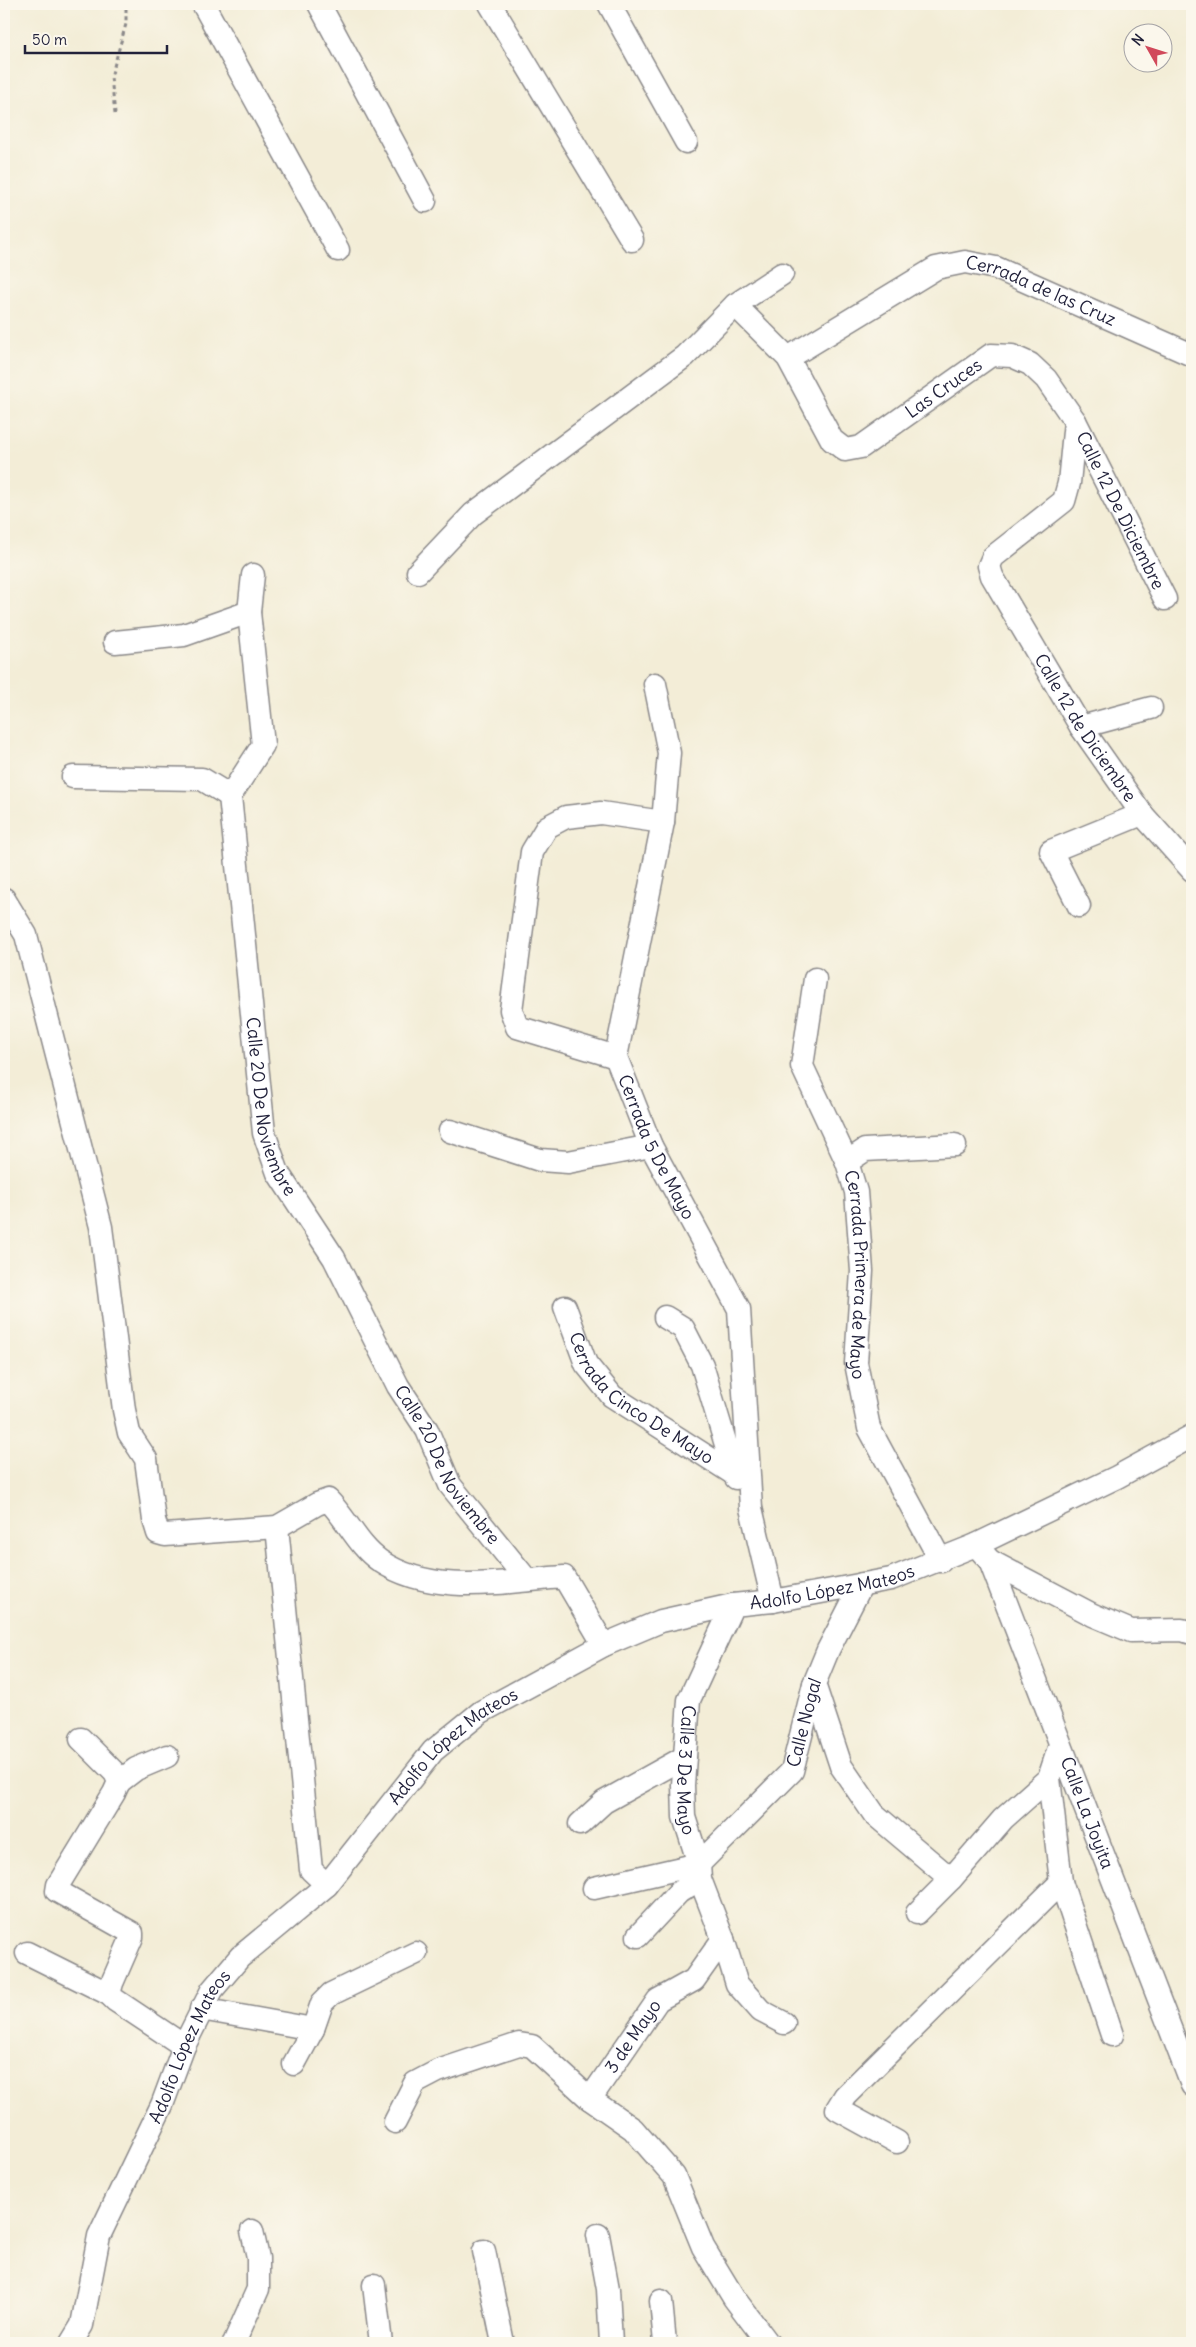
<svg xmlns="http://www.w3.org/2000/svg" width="1196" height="2347" font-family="Delius,sans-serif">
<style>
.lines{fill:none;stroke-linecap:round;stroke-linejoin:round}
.street-casing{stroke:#8a8889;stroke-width:25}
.path{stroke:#8a8889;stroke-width:3;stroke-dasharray:4 4;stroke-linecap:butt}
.street{stroke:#fff;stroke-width:22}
.labels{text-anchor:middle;stroke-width:4;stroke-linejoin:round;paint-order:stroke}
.street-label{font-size:18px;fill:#22223b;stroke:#fbf7ec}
</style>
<rect width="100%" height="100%" fill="#fbf7ec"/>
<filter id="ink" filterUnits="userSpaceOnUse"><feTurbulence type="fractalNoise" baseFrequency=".02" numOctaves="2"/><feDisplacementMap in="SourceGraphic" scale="10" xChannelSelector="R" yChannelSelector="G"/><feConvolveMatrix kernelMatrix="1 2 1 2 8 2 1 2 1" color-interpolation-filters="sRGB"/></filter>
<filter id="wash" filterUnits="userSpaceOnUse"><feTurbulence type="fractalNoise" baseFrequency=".0096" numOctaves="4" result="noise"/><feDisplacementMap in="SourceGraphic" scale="20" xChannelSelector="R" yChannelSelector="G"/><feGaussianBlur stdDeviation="1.12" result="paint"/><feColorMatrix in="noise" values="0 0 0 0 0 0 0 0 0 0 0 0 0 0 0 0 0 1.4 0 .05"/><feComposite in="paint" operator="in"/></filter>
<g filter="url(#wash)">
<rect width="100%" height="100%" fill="#f3edd7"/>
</g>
<g filter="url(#ink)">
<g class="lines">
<g class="street-casing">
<g id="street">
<path d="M203,4L338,250"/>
<path d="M319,4L425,201"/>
<path d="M490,4L632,240"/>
<path d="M609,4L686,142"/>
<path id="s1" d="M735,305L788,358L832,440L845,450L861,447L991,355L1012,356L1030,364L1046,379L1075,421L1165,599"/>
<path id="s2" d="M788,358L936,268L965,262L996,268L1192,355"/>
<path id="s3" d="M1075,421L1069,483L1064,501L993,557L989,566L992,576L1081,727L1142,814L1192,870"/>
<path d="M418,572L473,514L685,356L735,305L782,274"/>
<path id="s4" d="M253,575L249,612L263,745L230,796L264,1133L278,1173L334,1258L398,1386L427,1430L450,1485L527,1580"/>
<path d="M115,642L184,635L249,612"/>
<path id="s5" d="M655,684L669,753L663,822L616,1057L651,1146L739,1309L751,1508L773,1601"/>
<path d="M1081,727L1151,708"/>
<path d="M73,777L202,779L230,796"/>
<path d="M4,899L26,935L101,1227L124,1410L129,1433L146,1459L154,1520L158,1533L165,1535L277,1527L317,1504L328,1500C347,1519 358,1546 380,1561C434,1597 504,1581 564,1577L604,1645"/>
<path d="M1079,906L1051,851L1142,814"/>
<path id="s6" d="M815,979L802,1066L847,1162L856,1192L862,1271L856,1363L869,1428L941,1561"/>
<path d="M616,1057L517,1027L511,1010L532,852L547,827L566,817L601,813L663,822"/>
<path d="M450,1131L540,1160L568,1162L651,1146"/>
<path d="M847,1162L865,1150L955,1145"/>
<path id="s7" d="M565,1307L586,1364L612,1396L734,1474"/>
<path d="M665,1317L683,1328L702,1365L736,1478"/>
<path d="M277,1527L311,1870L327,1885"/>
<path id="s8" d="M976,1545L990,1561L1192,2085"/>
<path d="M990,1561L1093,1615L1131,1631L1182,1630L1192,1633"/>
<path id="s9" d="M733,1605L689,1700L683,1785L684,1817L699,1864L700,1879L723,1939L737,1984L761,2011L784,2023"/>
<path d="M814,1684L841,1766L874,1814L951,1879"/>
<path d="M81,1739L115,1773L119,1782L114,1793L58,1885L57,1891L132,1933V1937L112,1983L109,1994"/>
<path d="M1060,1745L1049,1778L1061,1882L1112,2035"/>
<path d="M119,1782L136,1769L167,1756"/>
<path d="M580,1824L604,1802L685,1757"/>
<path id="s10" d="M594,1888L699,1864L792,1771L814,1684L828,1650L862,1584"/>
<path d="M917,1913L951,1879L1003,1819L1049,1778"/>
<path d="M638,1936L679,1892L700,1879"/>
<path d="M27,1953L109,1994L115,2000L184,2046"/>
<path d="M201,2009L313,2029"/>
<path d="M294,2064L313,2029L322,2003L331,1994L416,1953"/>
<path id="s11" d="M590,2099L658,2000L694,1980L723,1939"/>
<path d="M395,2122L415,2083L438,2071L519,2044L532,2046L590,2099L633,2129L674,2176L703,2247L734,2298L768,2343"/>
<path d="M897,2142L837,2109L845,2096L1061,1882"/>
<path d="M598,2235L608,2289L611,2343"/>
<path d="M484,2251L503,2343"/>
<path d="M374,2285L381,2343"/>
<path d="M661,2301L665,2343"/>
<path id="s12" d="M71,2343L82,2325L99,2236L162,2105L184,2046L212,1990L240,1957L327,1885L433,1751L481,1712L604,1645L661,1621L733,1605L773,1601L891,1579L976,1545L1117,1477L1192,1436"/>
<path d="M234,2343L258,2289V2258L252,2231"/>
</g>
</g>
<path class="path" d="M115,114L111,77L126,24V4"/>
<use href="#street" class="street"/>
</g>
</g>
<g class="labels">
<g class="street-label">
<text dy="6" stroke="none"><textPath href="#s2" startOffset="284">Cerrada de las Cruz</textPath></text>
<text dy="6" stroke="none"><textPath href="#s1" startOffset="302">Las Cruces</textPath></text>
<text dy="6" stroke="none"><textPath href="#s1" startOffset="574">Calle 12 De Diciembre</textPath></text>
<text dy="6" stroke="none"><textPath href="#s3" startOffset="370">Calle 12 de Diciembre</textPath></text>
<text dy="6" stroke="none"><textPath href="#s4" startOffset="546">Calle 20 De Noviembre</textPath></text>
<text dy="6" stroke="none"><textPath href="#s5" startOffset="478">Cerrada 5 De Mayo</textPath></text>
<text dy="6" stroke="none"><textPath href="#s6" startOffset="308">Cerrada Primera de Mayo</textPath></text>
<text dy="6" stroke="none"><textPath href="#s7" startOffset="124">Cerrada Cinco De Mayo</textPath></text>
<text dy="6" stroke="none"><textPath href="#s4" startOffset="951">Calle 20 De Noviembre</textPath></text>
<text dy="6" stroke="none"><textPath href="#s12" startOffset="1148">Adolfo López Mateos</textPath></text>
<text dy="6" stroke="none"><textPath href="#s10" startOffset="289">Calle Nogal</textPath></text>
<text dy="6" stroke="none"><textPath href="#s12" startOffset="728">Adolfo López Mateos</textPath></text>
<text dy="6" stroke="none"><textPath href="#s9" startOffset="175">Calle 3 De Mayo</textPath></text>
<text dy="6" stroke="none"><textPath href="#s8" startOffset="291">Calle La Joyita</textPath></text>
<text dy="6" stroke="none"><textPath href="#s11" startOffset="76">3 de Mayo</textPath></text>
<text dy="6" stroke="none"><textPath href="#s12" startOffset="322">Adolfo López Mateos</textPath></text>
</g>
</g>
<rect width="1196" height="2347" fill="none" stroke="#fbf7ec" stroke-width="20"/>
<g transform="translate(1148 48) rotate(309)"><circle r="24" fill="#fbf7ec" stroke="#a4a2a5"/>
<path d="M0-4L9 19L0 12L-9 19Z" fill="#d1495b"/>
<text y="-8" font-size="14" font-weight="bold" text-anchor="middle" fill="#22223b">N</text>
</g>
<path d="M25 45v8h142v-8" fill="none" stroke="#22223b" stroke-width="2.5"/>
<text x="32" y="45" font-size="15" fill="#22223b" stroke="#fbf7ec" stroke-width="4" paint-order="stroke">50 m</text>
</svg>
